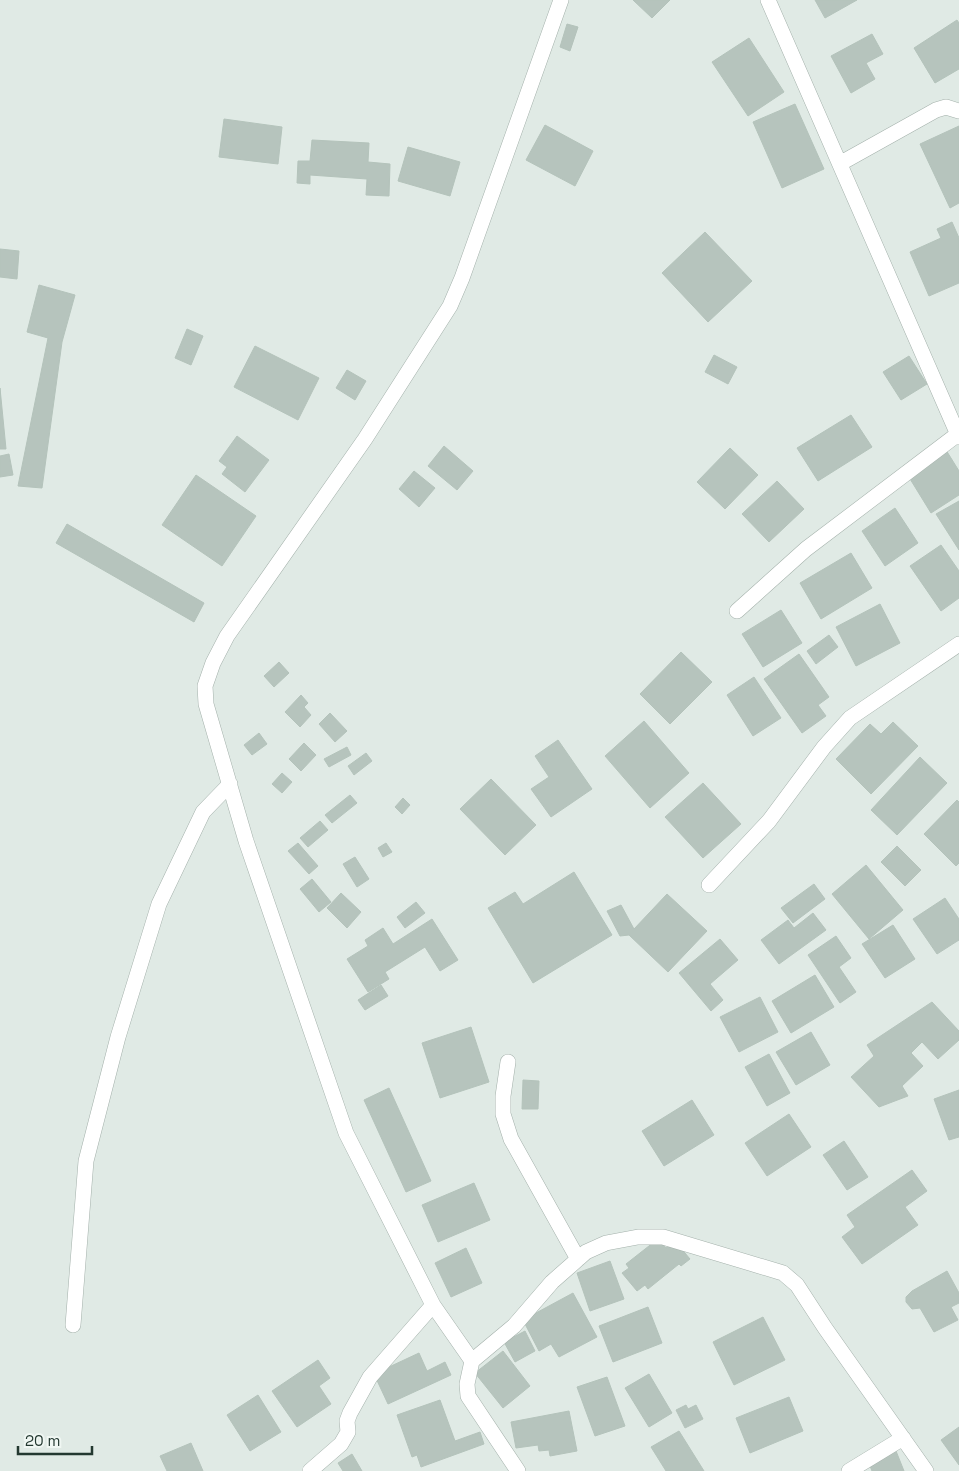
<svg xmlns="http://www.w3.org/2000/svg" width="959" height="1471" font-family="'Space Grotesk',sans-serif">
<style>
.building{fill:#b6c4bd;stroke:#b4c3bb}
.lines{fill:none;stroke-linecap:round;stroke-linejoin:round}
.minor-casing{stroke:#a4b1ab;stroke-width:16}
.minor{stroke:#fff;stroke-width:15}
</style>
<rect width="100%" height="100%" fill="#e0eae5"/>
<path class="building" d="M633,0H670L652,18Z
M815,0H857L825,18Z
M957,20L959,23V69L935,83L914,48Z
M567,24L578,27L570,51L560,47Z
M872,34L883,54L866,63L875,79L851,93L831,56Z
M749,38L784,92L748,116L712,62Z
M795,104L824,169L782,188L753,122Z
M224,119L282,127L278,164L219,157Z
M545,125L593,151L575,186L526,160Z
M959,126V203L950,208L920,144Z
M312,140L369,143L368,162L390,164L389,196L366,195L367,179L310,175V184L297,183L298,161H310Z
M408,147L460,162L450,196L398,181Z
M952,222L959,238V283L929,296L910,252L941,238L937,229Z
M705,232L752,281L708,322L662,273Z
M0,249L19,251L17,279L0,277Z
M39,285L75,295L62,342L42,488L18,486L48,338L27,332Z
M187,329L203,336L191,365L175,358Z
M255,346L319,378L298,420L234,387Z
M714,355L737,367L728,384L705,372Z
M909,356L927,384L901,400L883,372Z
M347,370L366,381L355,400L336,388Z
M0,388L6,449H0Z
M851,415L872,447L818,481L797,448Z
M237,436L269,460L245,492L222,474L227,467L219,461Z
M444,446L473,471L457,490L428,466Z
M730,448L758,475L725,509L697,482Z
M946,450L959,471V495L931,513L907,474Z
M9,454L13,475L0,477V456Z
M414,471L435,488L419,507L399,489Z
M196,475L256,516L222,566L162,525Z
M777,481L804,509L769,542L742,514Z
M959,501V550L936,514Z
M895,508L918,543L885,566L862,531Z
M67,524L204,603L194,622L56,543Z
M941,545L959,571V598L941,611L910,566Z
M851,553L872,588L821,619L800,583Z
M880,604L900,643L856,666L836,627Z
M781,610L802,643L763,667L742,634Z
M829,635L838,647L816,664L807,651Z
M681,652L712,682L670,724L640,694Z
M799,654L829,697L818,705L826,716L802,733L764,679Z
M279,662L289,673L274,687L264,676Z
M754,677L781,718L753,736L727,695Z
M301,695L308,703L304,707L311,715L300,727L285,712Z
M330,713L347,731L335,742L319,724Z
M644,721L689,773L650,808L605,756Z
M893,722L918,746L871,794L836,759L870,724L881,734Z
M259,733L267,744L252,755L244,745Z
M558,740L592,789L551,817L531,789L549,777L535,756Z
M304,743L316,755L301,771L289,759Z
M347,747L351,755L329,767L324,759Z
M366,753L372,761L354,775L348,766Z
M920,757L947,783L897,835L871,810Z
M282,773L292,782L282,793L272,784Z
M491,779L536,825L505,855L460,809Z
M703,783L741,824L703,858L665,817Z
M350,795L357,803L332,823L325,815Z
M403,798L410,805L402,814L395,807Z
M957,800L959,802V863L956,866L924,834Z
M320,821L328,830L308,847L300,838Z
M298,843L318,866L309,874L288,851Z
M386,843L392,852L383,857L378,848Z
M897,846L921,870L905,886L881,862Z
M355,857L369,879L357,887L343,864Z
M866,865L903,910L869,939L832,894Z
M574,872L612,935L533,983L488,908L515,892L523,904Z
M312,879L331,902L319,912L300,889Z
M814,884L825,899L793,923L781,908Z
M341,893L361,912L347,928L327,908Z
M667,894L707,931L668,972L629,935L620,936L607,911L621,905L634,929Z
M945,898L959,919V940L937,954L913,919Z
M416,902L425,913L405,928L397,917Z
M813,913L826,930L779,964L761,940L788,920L794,928Z
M432,919L458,960L440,971L425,947L385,972L389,979L368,992L347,959L368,946L365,940L383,928L393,944Z
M893,925L915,959L885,978L862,944Z
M836,936L851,958L839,967L856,992L840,1003L808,955Z
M720,939L738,960L710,984L723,1000L711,1011L679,973Z
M815,975L834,1007L791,1033L772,1001Z
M381,985L388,996L365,1010L358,1000Z
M760,997L778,1032L739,1052L720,1017Z
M932,1002L959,1031V1040L938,1059L922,1042L911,1053L923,1066L902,1086L908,1096L879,1107L851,1077L874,1056L867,1045Z
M471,1027L489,1082L440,1098L422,1043Z
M811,1032L830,1065L796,1085L776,1052Z
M769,1054L790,1093L767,1106L745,1067Z
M523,1080L539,1081L538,1109H522Z
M389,1088L431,1181L406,1192L364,1100Z
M959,1090V1137L949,1140L934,1099Z
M692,1100L714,1135L664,1166L642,1131Z
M789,1114L811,1147L767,1176L745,1143Z
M844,1141L868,1177L847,1190L823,1155Z
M912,1170L927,1191L905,1207L918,1225L862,1264L842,1237L855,1227L847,1215Z
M474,1183L490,1220L438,1242L422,1205Z
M660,1241L666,1248L675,1241L690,1259L681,1266L679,1264L648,1289L645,1285L637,1291L622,1273L629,1268L626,1264L654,1242Z
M466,1248L482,1283L451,1297L435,1263Z
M610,1261L624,1299L590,1311L577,1273Z
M947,1271L959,1293V1303L951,1307L958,1320L934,1332L920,1308L912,1309L906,1302V1297L912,1291Z
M573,1293L597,1337L559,1357L551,1344L539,1351L523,1320Z
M648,1307L662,1343L613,1362L599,1326Z
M763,1317L785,1360L734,1385L713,1342Z
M525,1331L535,1351L515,1362L504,1342Z
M503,1351L530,1386L503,1408L475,1373Z
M419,1353L427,1371L445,1362L451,1375L388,1404L374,1374Z
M318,1360L330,1378L319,1386L331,1404L297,1427L272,1391Z
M649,1374L672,1413L649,1427L625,1388Z
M607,1377L625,1426L595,1436L577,1387Z
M258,1395L281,1432L250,1451L227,1415Z
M789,1397L803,1431L750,1453L736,1418Z
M440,1400L455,1441L480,1432L484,1444L421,1467L417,1455L412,1457L397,1415Z
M686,1405L688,1409L696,1405L703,1419L685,1428L676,1410Z
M569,1411L577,1451L550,1456L549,1450L539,1451L538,1445L516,1448L511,1422Z
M959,1427V1465L941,1440Z
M679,1431L704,1471H666L651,1447Z
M191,1443L203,1471H167L160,1456Z
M896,1451L904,1471H872L868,1461Z
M352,1454L362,1471H343L338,1463Z"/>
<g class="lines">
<g class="minor-casing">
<path id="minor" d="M768,0L959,437
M841,163L936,110L946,107L959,111
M737,611L806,549L958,434
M709,885L769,821L824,747L850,718L959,644
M508,1062L503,1096V1114L511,1139L578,1259
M73,1325L86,1161L118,1037L159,904L203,812L230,784
M472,1361L433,1305L346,1133L246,841L206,704L205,686L213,663L227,636L365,439L450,306L462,278L561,0
M310,1471L341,1444L348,1432L347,1421L350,1413L370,1377L433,1305
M518,1471L468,1396L467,1384L472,1361L514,1326L552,1282L586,1252L606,1243L638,1237H663L783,1273L797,1285L825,1328L926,1471
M849,1471L903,1438"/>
</g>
<use href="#minor" class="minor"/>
</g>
<path d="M18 1446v8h74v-8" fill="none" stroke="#233830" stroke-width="2.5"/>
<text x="25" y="1446" font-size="15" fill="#233830" stroke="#f0f7f3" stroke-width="4" paint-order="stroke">20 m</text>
</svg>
